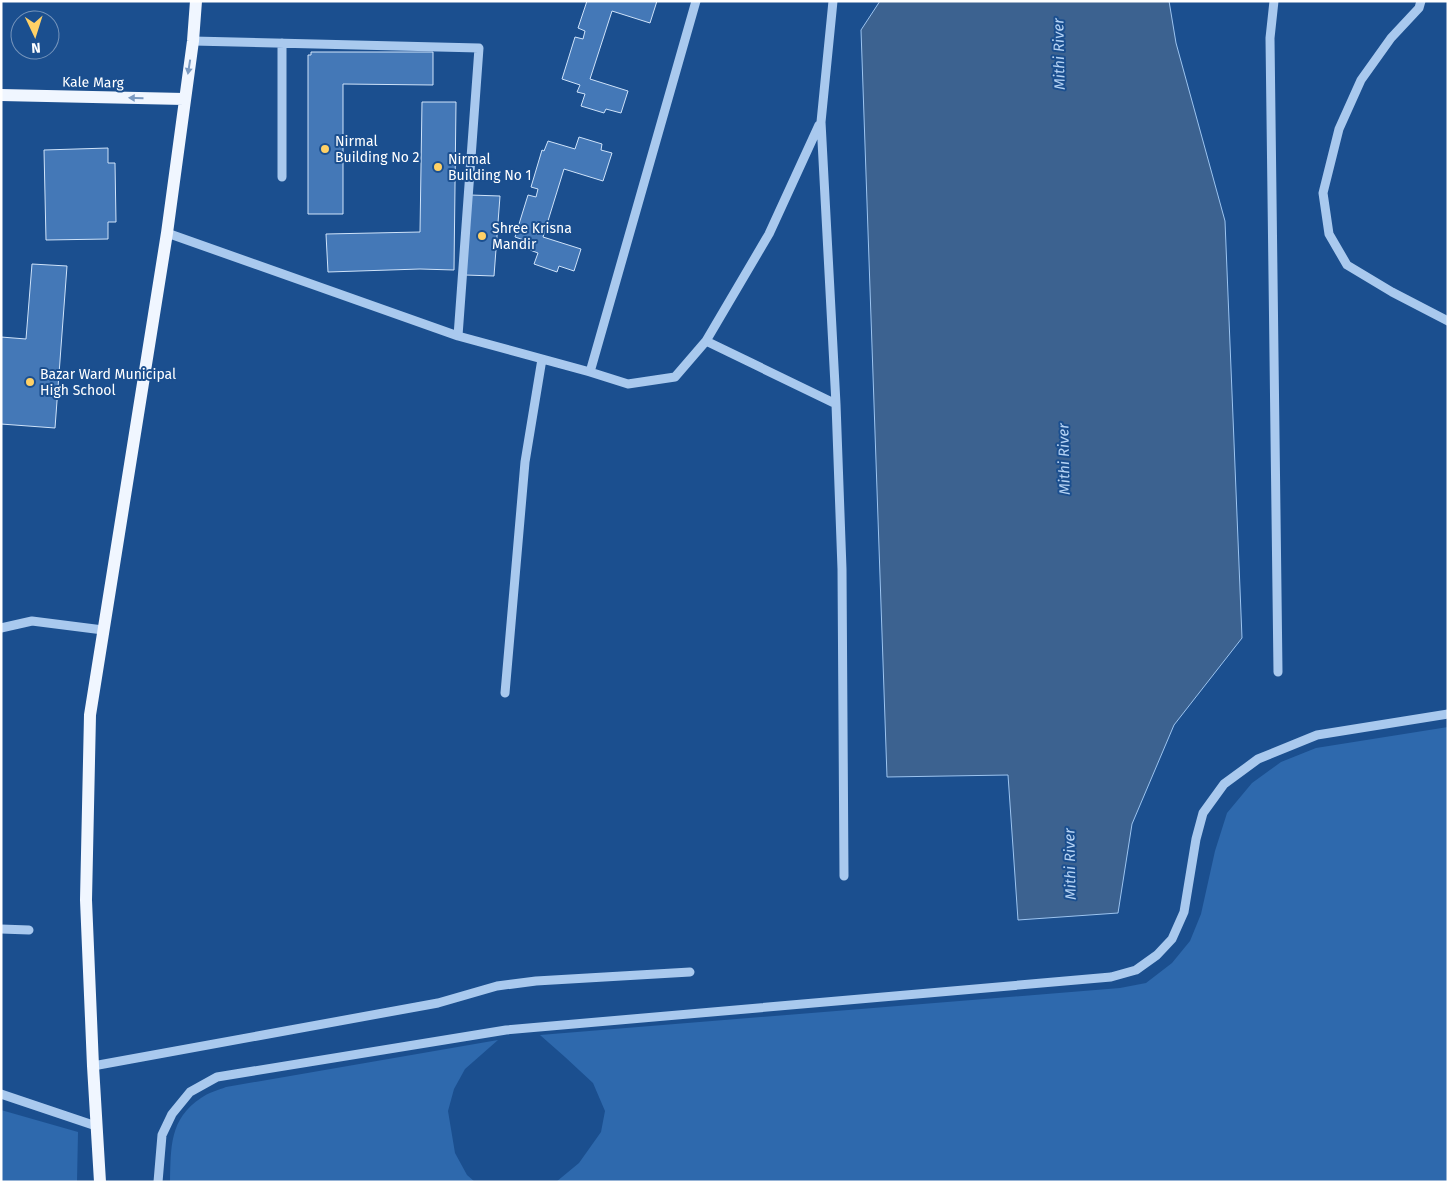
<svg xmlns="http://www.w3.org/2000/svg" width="1449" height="1183" font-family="'Fira Sans',sans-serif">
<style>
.green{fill:#2e69ad}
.water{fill:#3c6290;stroke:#9cc4f0}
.building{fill:#4478b7;stroke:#cfe3fa}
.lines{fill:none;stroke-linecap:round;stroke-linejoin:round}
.minor{stroke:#a9c9ee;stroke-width:9}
.major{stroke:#f0f6ff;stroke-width:12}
.oneway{fill:#7b9ac1}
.poi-dot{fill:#ffd166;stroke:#1b4f8f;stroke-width:2}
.labels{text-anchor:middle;stroke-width:4;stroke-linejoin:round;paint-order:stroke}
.street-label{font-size:14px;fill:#fff;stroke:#1b4f8f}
.poi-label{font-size:14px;fill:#fff;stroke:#1b4f8f;text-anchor:start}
.water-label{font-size:15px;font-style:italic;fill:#b5d3f5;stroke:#1b4f8f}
</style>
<rect width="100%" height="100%" fill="#1b4f8f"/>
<path class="green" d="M1448,727V1182H556L579,1163L601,1132L605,1111L593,1083L565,1057L540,1035L1120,988L1146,983L1172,963L1190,941L1201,914L1215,851L1227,813L1252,783L1281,762L1316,748Z
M498,1040L465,1069L454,1089L448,1111L455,1153L467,1175L475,1182H170C171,1148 169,1119 201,1098C208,1093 218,1090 226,1087Z
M1,1110L78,1132L77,1182H1Z"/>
<path class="water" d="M880,1H1169L1176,43L1225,221L1242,638L1174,725L1132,824L1118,913L1018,920L1008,775L887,777L861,30Z"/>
<path class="building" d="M587,1H657L650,23L612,11L590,79L628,91L621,113L606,109L604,113L581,106L585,94L577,92L580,85L562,79L575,37L583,39L585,31L578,28Z
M311,52H433V85L343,84V214H308V55H311Z
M422,102H456L454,270L420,269L328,272L326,234L420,232Z
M579,137L602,144L601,150L612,153L603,181L564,169L543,237L581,249L574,271L559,266L557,272L534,264L538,253L530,250L533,243L515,237L528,195L536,197L538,189L531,187L542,150L544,151L548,141L575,149Z
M108,148V163H115L116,222H108V239L46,240L44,150Z
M470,195L500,196L494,276L465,275Z
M32,264L67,266L55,428L1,424V337L26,339Z"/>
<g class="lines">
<path class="minor" d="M833,1L821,122L836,404L842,569L844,876
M1274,1L1270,38L1278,672
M1421,1L1419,8L1391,38L1361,80L1339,129L1323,193L1329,234L1347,265L1392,292L1448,321
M193,41L479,48L458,336
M282,177V43
M167,233L458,336L590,372L628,384L675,377L706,341L769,234L819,125
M706,341L836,404
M590,372L696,1
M1,628L32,621L103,630
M505,693L525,462L542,359
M1,929L29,930
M93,1066L438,1003L497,986L536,981L690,972
M1,1094L96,1126
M158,1182L162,1135L172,1114L190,1092L217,1077L506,1030L1111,977L1136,970L1157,955L1172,939L1184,912L1196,839L1203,813L1224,784L1258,759L1317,735L1448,714"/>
<path class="major" d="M1,95L184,99
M100,1182L93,1066L86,900L90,715L167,233L193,41L196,1"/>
</g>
<defs><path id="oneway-solid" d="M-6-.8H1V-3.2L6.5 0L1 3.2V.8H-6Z" transform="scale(1.25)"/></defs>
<g class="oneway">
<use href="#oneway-solid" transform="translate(189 67) rotate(99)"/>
<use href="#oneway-solid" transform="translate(136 98) rotate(-179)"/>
</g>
<g class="poi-dot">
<circle cx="325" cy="149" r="5"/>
<circle cx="438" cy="167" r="5"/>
<circle cx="482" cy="236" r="5"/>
<circle cx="30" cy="382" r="5"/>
</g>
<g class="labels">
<g class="street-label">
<text transform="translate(93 82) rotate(1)" y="5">Kale Marg</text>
</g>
<g class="poi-label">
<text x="335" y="146">Nirmal<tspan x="335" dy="16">Building No 2</tspan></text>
<text x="448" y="164">Nirmal<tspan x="448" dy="16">Building No 1</tspan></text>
<text x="492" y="233">Shree Krisna<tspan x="492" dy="16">Mandir</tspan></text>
<text x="40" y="379">Bazar Ward Municipal<tspan x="40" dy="16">High School</tspan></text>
</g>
<g class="water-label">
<text transform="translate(1059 54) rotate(-91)" y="5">Mithi River</text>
<text transform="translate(1064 459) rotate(-91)" y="5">Mithi River</text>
<text transform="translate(1070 864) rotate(-91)" y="5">Mithi River</text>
</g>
</g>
<rect width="1449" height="1183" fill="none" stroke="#ffffff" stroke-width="5"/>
<g transform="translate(35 35) rotate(176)"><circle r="24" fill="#1b4f8f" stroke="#7695bc"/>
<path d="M0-4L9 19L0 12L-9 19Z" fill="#ffd166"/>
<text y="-8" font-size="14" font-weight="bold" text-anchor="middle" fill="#ffffff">N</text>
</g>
</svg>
